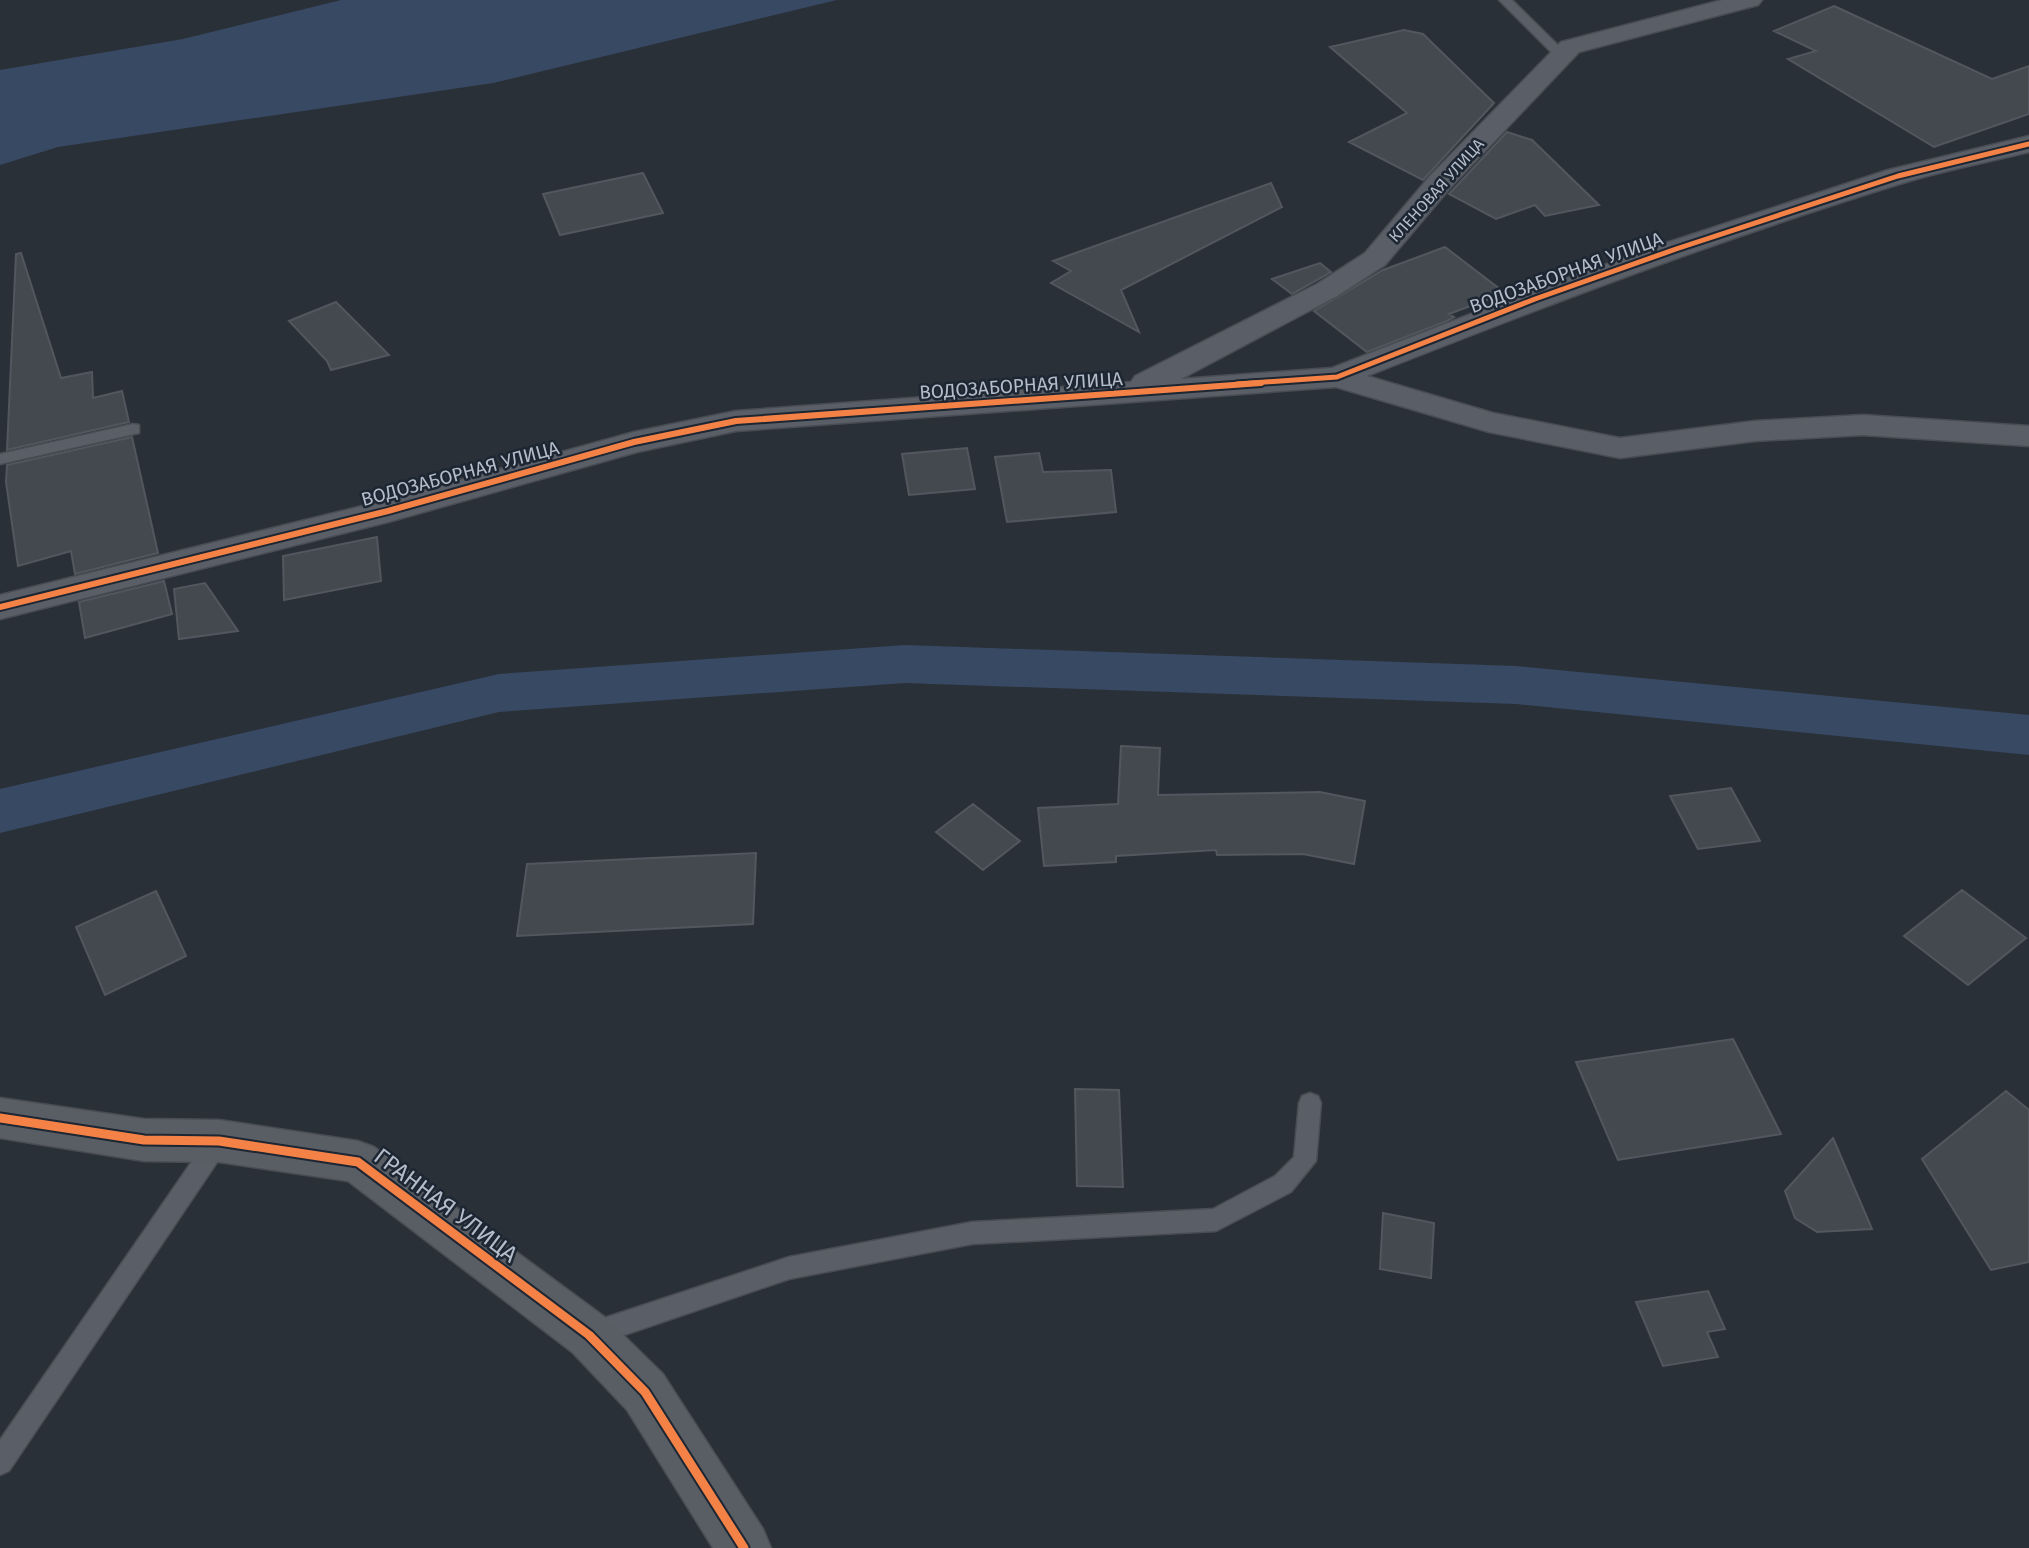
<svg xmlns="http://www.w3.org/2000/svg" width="2029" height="1548" font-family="'Fira Sans',sans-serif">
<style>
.water{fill:#384963}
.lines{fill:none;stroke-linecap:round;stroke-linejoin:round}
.canal{fill:#384963;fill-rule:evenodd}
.building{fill:#444950;stroke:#52575f;stroke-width:2}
.lane-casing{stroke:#484c53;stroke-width:3}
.street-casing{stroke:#484c53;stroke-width:3}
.secondary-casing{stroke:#484c53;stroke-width:3}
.lane{fill:#5a5e66;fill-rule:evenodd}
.street{fill:#5a5e66;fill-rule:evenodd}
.secondary{fill:#595d64;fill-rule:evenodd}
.cycleway-far2-casing{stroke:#1d2633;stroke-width:9}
.cycleway-far1-casing{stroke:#1d2633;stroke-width:10}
.cycleway-casing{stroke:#1d2633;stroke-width:13}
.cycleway-far2{stroke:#f48246;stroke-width:5}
.cycleway-far1{stroke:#f48246;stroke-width:6}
.cycleway{stroke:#f48246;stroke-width:9}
.labels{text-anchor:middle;stroke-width:5;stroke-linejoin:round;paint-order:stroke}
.far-street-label{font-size:16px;fill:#b4bcc9;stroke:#1d2633}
.street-label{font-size:19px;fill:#b4bcc9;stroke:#1d2633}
.near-street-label{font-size:23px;fill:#b4bcc9;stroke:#1d2633}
</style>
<rect width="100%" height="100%" fill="#2a3038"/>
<path class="water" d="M341,0H837L493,83L58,147L0,165V70L183,39Z"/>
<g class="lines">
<path class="canal" d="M905,645L1516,666L2029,715V755L1516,704L905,683L499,712L0,833V789L499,674Z"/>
</g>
<path class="building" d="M1834,6L1992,79L2029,66V114L1934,147L1788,59L1816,51L1774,31Z
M1404,30L1423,34L1494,103L1423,180L1349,142L1407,113L1330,47Z
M1507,132L1532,140L1599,205L1545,216L1535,205L1496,219L1449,194Z
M643,173L663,213L560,235L543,194Z
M1271,183L1282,207L1121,290L1139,332L1051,283L1071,271L1053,261Z
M1445,247L1505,293L1449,314L1454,317L1447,321L1367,352L1314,311L1383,270Z
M21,253L61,378L92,372L93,398L122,391L129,422L7,450L16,254Z
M1320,263L1331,272L1292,294L1272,279Z
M336,302L389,355L331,370L327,361L289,321Z
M132,437L158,553L75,574L71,551L18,566L6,482L7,465Z
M967,448L975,489L909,495L902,454Z
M1039,453L1043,472L1111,470L1116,512L1007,522L995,457Z
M377,537L381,581L284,600L283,556Z
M164,581L172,614L85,638L79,602Z
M205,583L238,631L179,639L174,589Z
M1121,746L1160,748L1158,795L1320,792L1365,801L1354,864L1303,854L1217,855L1216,850L1116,856V862L1044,866L1038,808L1118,804Z
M1731,788L1760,841L1698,849L1670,796Z
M973,804L1020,841L983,870L936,832Z
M756,853L753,924L517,936L527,864Z
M1962,890L2026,938L1968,985L1904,936Z
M156,891L186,956L105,995L76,927Z
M1733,1039L1781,1134L1618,1160L1576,1062Z
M1075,1089L1119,1090L1123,1187L1077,1186Z
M2006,1091L2029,1110V1262L1991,1270L1922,1159Z
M1833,1138L1872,1229L1817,1232L1795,1218L1785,1191Z
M1383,1213L1434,1223L1431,1278L1380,1269Z
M1708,1291L1725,1329L1707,1332L1718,1357L1663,1366L1636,1302Z"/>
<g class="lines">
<g class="lane-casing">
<path id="lane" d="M1499,0H1512L1565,52V58H1557Z
M133,424L139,425V433L0,464V454Z
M1310,1093L1318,1096L1321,1103L1316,1161L1291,1192L1216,1231L972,1244L789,1279L589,1347L580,1344L577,1335L580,1326L589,1323L789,1257L972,1222L1213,1209L1275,1176L1294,1157L1299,1103L1302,1096Z
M218,1132L226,1135L229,1142L226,1149L9,1471L0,1475V1440L210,1135Z"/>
</g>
<g class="street-casing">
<path id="street" d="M1722,0H1762L1758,5L1579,52L1450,188L1385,265L1337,296L1181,379L1332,368L1525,293L1666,243L1888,170L2029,136V152C1988,162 1946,170 1906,182C1723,238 1544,306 1367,376L1493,413L1620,438L1755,421L1863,415L2029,426V446L1863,435L1755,441L1620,458L1489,432L1336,387L736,431L637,452L388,522L0,619V595L387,500L634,432L736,411L1131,382L1135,376L1317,284L1365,253L1430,176L1561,42Z"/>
</g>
<g class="secondary-casing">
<path id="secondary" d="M0,1098L144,1119L219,1120L358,1141L374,1147L606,1318L663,1374L763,1529L771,1548H713L627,1410L572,1352L348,1181L219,1162L144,1161L0,1138Z"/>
</g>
<use href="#lane" class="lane"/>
<use href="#street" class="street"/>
<use href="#secondary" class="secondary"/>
<g class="cycleway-far2-casing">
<path id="cycleway-far2" d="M1237,384L1337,377L1535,299L1676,249L1898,176L2029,144"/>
</g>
<g class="cycleway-far1-casing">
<path id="cycleway-far1" d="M0,607L388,511L634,442L736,421L1261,383"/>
</g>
<g class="cycleway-casing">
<path id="cycleway" d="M0,1118L144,1140L219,1141L358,1162L589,1335L645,1392L744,1548"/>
</g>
<use href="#cycleway-far2" class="cycleway-far2"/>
<use href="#cycleway-far1" class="cycleway-far1"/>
<use href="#cycleway" class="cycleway"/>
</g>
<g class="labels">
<g class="far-street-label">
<text transform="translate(1436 190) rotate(-48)" y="6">КЛЕНОВАЯ УЛИЦА</text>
</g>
<g class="street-label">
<text transform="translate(1566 272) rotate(-20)" y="7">ВОДОЗАБОРНАЯ УЛИЦА</text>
<text transform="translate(1021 385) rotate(-4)" y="7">ВОДОЗАБОРНАЯ УЛИЦА</text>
<text transform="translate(460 473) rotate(-15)" y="7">ВОДОЗАБОРНАЯ УЛИЦА</text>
</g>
<g class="near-street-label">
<text transform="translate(446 1205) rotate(37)" y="8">ГРАННАЯ УЛИЦА</text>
</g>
</g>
</svg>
